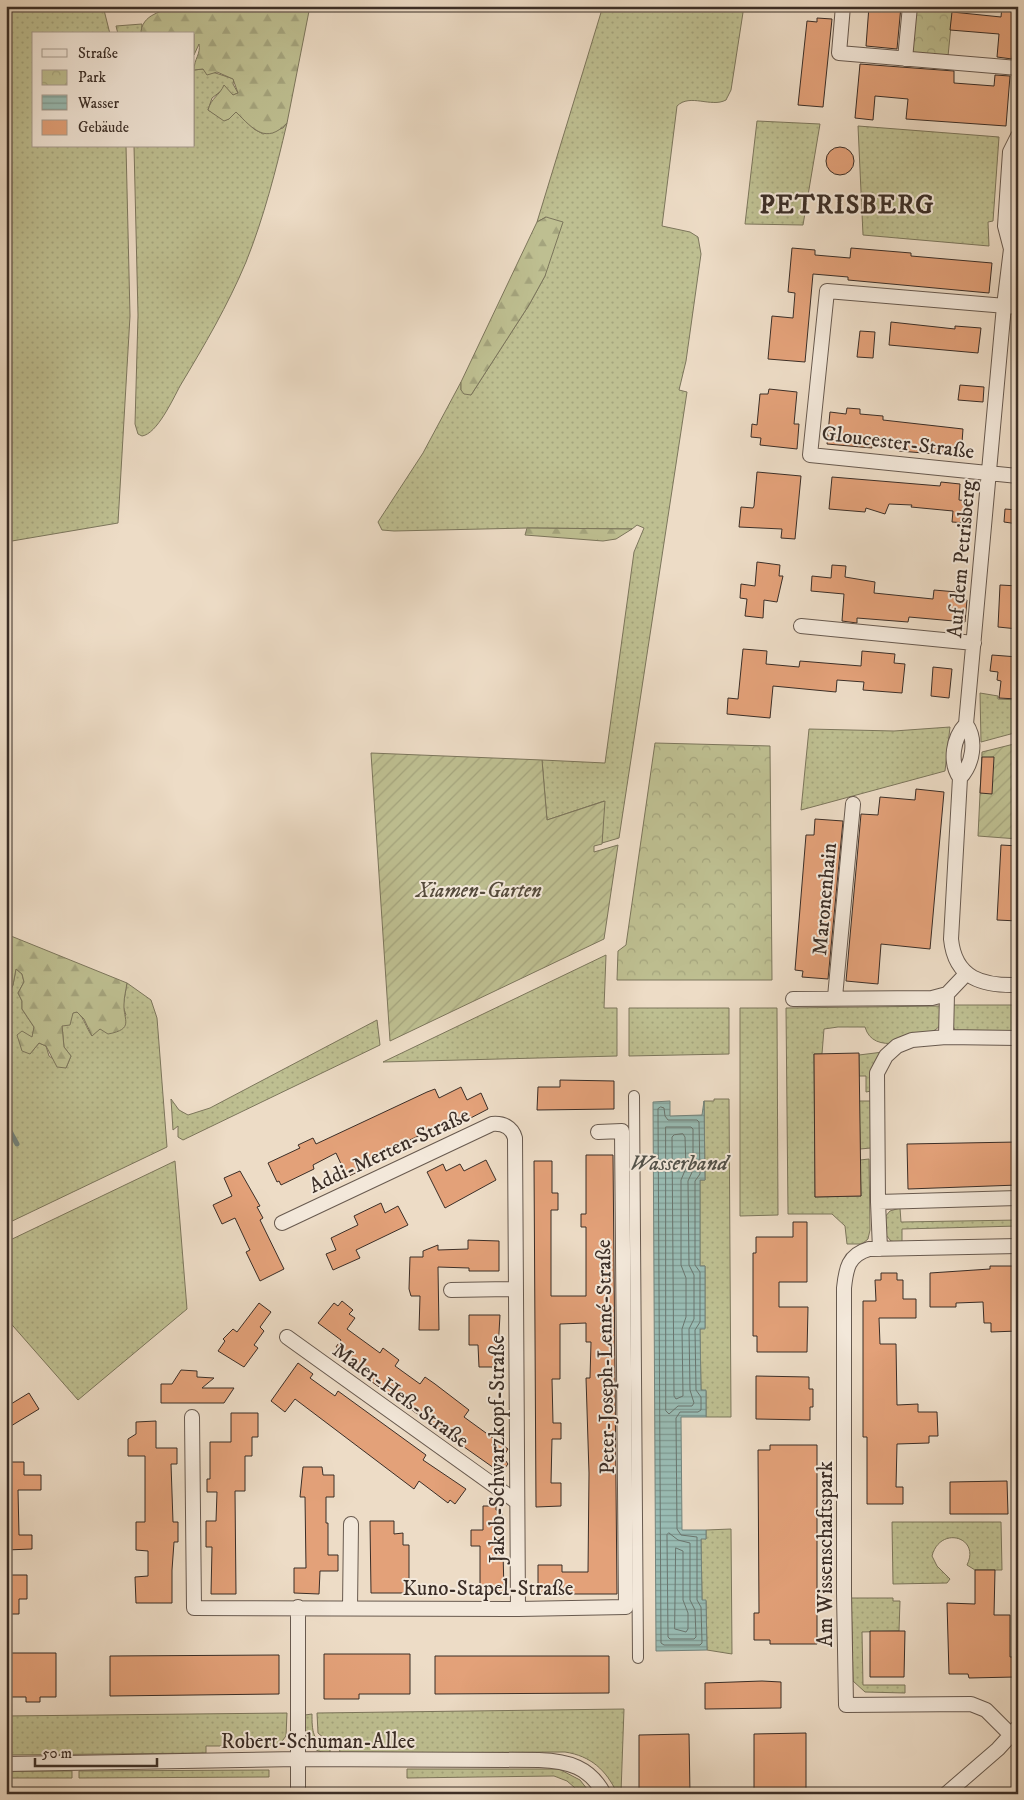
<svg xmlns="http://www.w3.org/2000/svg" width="1024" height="1800" font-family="'IM FELL DW Pica',serif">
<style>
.grass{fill:url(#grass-dots);stroke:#7c765c}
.forest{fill:url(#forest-firs);stroke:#7c765c}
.park{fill:url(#park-crowns);stroke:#7c765c}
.garden{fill:url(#garden-furrows);stroke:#7c765c}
.water{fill:url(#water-rules);stroke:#73837c}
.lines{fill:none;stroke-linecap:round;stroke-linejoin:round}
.shore{stroke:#6a756e;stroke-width:1}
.stream{stroke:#73837c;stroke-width:5}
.building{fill:#e3a179;stroke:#3b2e27}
.pedestrian-casing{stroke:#685a4f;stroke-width:12}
.minor-casing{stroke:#685a4f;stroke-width:16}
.pedestrian{stroke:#f3e8da;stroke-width:10}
.minor{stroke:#f3e8da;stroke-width:14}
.labels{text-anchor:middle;stroke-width:4;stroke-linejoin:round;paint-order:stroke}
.street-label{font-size:21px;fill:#3b2e27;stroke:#f3e8da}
.park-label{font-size:21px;font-style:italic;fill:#554b3c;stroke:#f3e8da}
.water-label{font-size:22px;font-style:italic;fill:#52524a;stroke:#f3e8da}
.district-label{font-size:26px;font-weight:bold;letter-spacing:1px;fill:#3b2e27;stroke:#f3e8da}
</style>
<defs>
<pattern id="grass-dots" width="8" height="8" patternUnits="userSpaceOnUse" patternTransform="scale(1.25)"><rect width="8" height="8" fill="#bebf91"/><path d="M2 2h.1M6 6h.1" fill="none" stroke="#a4a47d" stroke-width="1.8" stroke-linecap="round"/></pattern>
<pattern id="forest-firs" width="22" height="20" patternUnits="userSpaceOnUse" patternTransform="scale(1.25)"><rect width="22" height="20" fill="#bebf91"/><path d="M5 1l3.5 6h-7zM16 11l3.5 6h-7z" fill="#a4a47d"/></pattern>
<pattern id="park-crowns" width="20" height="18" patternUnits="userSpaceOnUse" patternTransform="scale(1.25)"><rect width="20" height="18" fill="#bebf91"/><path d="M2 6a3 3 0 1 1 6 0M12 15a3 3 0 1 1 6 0" fill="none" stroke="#a4a47d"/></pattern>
<pattern id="garden-furrows" width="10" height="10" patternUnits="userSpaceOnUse" patternTransform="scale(1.25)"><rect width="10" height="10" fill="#bebf91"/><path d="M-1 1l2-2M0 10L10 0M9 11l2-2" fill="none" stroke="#a4a47d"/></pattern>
<pattern id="water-rules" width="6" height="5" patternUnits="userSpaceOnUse" patternTransform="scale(1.25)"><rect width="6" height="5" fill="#99bcb4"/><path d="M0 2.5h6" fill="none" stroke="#7e9992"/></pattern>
</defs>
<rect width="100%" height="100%" fill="#eddcc6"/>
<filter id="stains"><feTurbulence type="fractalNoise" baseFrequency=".004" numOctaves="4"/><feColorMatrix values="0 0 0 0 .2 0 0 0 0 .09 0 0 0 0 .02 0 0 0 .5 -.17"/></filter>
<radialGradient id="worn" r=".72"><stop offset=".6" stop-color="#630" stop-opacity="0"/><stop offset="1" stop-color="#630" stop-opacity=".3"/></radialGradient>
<path class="grass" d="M6,6H103L110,34H34V146H126L130,316L118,523L6,542Z
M603,6H744L731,90L726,100C711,108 690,93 677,106L662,226L690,232L698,237L701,254L686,361L679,390L687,392L619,838L602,843L604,801L547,820L542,760L605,763L634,552L644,528L637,525L632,529L527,528L394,531L382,530L378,522L423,453L461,382V390L471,395L529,305L545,276L546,217L537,222Z
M142,24L141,34H118L116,26Z
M203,69L234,79L233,84L238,93L233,95L221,91L212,98L208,110L225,120L229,119L236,112L254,129L263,134L283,128L287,123C276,170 264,217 246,262C228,305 204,346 180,386C173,399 157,434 142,436L138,434L135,424L138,315L134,146H194V70Z
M757,121L820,124L803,225L745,224Z
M858,126L999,137L993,221L988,222L989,246L863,235Z
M980,693L998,696V699L1018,700V732L981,742Z
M950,727L945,771L801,810L809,729L894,731Z
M606,955L604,1008H617V1056L383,1062Z
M16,969L22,974L24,982L18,993L22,1001V1009L34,1027L30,1054L39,1043L46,1046L49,1056L66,1068L71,1056L64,1047L62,1026L72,1013L77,1012C85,1019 86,1028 92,1036L100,1028L126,1015L123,1006L127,983L151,1000L157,1018L167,1147L6,1224V998L13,985Z
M951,1005H1018V1032H956L952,1024Z
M941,1006L940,1026L935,1030C916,1040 873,1056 865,1027H838L824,1029L822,1054H814L815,1197L861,1196L860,1160L869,1159L870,1230L868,1239L862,1244H847L845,1226L832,1214H788L786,1008Z
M629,1008H729V1054L629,1056Z
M740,1008H777L778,1215L740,1216Z
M377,1020L380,1045L183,1140L178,1137V1126L173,1130L171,1099L179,1110L188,1115L210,1108Z
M883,1052L871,1091L866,1092V1076H859V1055Z
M714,1099H729L731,1417H706V1391L701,1390L700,1329L705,1328V1266H700V1180H705L704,1101H714Z
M859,1101H871V1148L860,1149Z
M175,1161L187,1309L78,1400L6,1318V1242Z
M900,1208L901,1222L1018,1220V1226L902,1229V1243L891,1241L885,1234L884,1218L890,1211Z
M892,1522H1001L1002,1570H975L967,1565C981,1537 940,1525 932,1556L937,1566L950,1579L947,1583L893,1584Z
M731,1529L732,1654L707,1650L706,1601H702L701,1538L706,1539V1530Z
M851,1598H893V1601H900L899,1631L862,1632L863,1685H905V1693L865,1692L853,1681Z
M624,1709L621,1793H617C606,1770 591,1756 565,1752L340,1753L339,1744L325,1739L318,1733L317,1713Z
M287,1713L286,1736L279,1745L274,1746H206V1753L6,1755V1716Z
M312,1714C312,1729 312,1744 330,1746V1753C305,1752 304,1735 305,1715Z
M407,1769H559L580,1780L591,1794H582L567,1781L554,1776L407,1778Z
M269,1770V1777L79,1778V1771Z
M6,1771H72V1778H6Z"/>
<path class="forest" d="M178,6H310L287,123C266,145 253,129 236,112L229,119L224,121L208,110C211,98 220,95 224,85L233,95L238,93L233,79L217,72L207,75L203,69L194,70C194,59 201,54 199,44L194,55V34H141C141,14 163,11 178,6Z
M546,217L563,222L545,276L529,305L471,395L464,394L461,390V382L537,222Z
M527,528L632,529L616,539L603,541L525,535Z
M6,934L127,983C126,990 124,997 124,1004C123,1020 135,1029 108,1034L100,1029L92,1036L84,1019L77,1012L73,1013L70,1025L62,1026L64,1047L71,1056L66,1068L57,1067L46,1046L39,1043L30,1054L22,1051L17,1035L22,1031L32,1037L34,1027L22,1009V1001L18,993L24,982L22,974L16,969L13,985L6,998Z"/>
<path class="park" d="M910,6H953L948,56L906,52Z
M655,743L770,746L772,980H617L618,951L626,945Z"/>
<path class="garden" d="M1018,743V839L978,836L982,752Z
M371,753L542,760L547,820L605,801L602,844L594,846V852L618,845L604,939L390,1041Z"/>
<path class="water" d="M670,1101V1116L702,1115L704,1101L705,1180H700V1266H705V1329H700L701,1390H706V1417H681L682,1530H706V1539H701L702,1600H706L707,1650L656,1651L653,1102Z"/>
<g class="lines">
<path class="shore" d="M661,1107L664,1108L665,1116L668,1120H697L699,1122L700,1174L695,1181V1265L700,1272V1322L695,1330L696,1390L701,1397V1410L698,1412H680L676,1418L677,1529L681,1535L697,1537V1600L701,1607L702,1643L700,1645H664L661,1643L658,1109Z
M666,1127H691L693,1129V1170L688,1181L689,1265L694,1275V1319L689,1329L690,1390L694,1403L692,1406H678L669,1414L666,1411Z
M683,1134L685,1137L686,1168L681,1180V1265L686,1278V1317L682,1329L683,1396L676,1399L674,1396L672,1137L674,1135Z
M669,1533L678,1540L690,1543V1600L695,1610L696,1637L694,1639H670L668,1637L667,1535Z
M676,1548L683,1551V1600L688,1613V1629L686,1632L675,1629Z"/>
<path class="stream" d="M6,1124L17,1144"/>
</g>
<path class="building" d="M869,6H901L897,49L866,46Z
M1002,6H1017L1012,59L997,57L999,34L950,30L952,12L1001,17Z
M817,18L832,19L823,107L798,105L807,21L817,22Z
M860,64L954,71V83L994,86L995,75L1010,76L1006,126L906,119L908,99L875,96L873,120L855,118Z
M826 161a14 14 0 1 1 28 0a14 14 0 1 1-28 0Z
M792,248L815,250V255L850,258L851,248L911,253V256L992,263L989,293L848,280V277L813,274L805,362L768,359L772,316L793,318L795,293L788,292Z
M891,322L955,329V326L981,328L978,353L889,345Z
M860,331L875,332L873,358L857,357Z
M960,385L984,387L983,402L958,400Z
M769,389L797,392L794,424H799L797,449L760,445L761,438L751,437L752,424L757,425L760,394H768Z
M847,408L860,409V414L883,416V420L963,429L961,456L899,451V448L872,445V448L827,444L830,412L846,414Z
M757,472L801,476L795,539L781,538L782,529L739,527L741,507L753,508L754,506Z
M832,477L940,486L941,482L960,484L959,500L969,501L967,523L952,522L953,511L911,507L912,505L889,504L885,514L866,508L865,512L829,509Z
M1005,509L1018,510V524L1004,522Z
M757,562L780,565L779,576H783L777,602L764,600L763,618L745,616L747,599L740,598L741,584L755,586Z
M832,565L846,566L845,577L875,582L874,593L933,599L934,590L957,592L956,599L967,600L965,622L909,617L908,622L857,618V623L842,621L844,594L811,591L812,576L831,578Z
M1000,585L1018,586V629L998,627Z
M743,649L767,651L766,664L799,667L800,661L861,666L862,651L895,654L894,663L905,664L902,693L863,690L864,682L837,680L836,692L773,686L770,718L727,714L728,698L738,699Z
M992,655L1018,657L1017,699L999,698L1001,681L997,680L998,672L990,671Z
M933,667L952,669L949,698L931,696Z
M982,757H994L992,794L980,793Z
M916,789L944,792L930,949L881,944L878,984L846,981L861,814L878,815L880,797L915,800Z
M815,819L843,821L828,979L802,977L803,971L795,970L806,835H814Z
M1001,845L1018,846V921L997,920Z
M859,1053L861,1196L815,1197L814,1054Z
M560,1080L614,1081V1109L537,1110L538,1087H560Z
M461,1087L467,1100L481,1093L488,1109L461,1123L458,1117L443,1124L379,1155L382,1160L347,1177L336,1153L313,1165L314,1169L281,1185L279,1181L277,1182L268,1163L300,1148L298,1145L313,1138L316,1144L427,1092L435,1089L439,1098Z
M1017,1142L1018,1185L908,1189L907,1144Z
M586,1155H613L617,1594H538V1565H562V1572H588L589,1473L586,1378H590L591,1342H586V1323L560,1324V1379H552L553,1423H561V1439H552L551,1483H561V1506L536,1507L534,1161H552V1193H558V1210H551V1296H586V1227H581V1214H586Z
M486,1160L496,1180L445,1208L427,1172L443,1164L446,1171L460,1164L464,1171Z
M240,1171L260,1206L257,1207L263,1218L260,1220L284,1269L260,1281L246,1252L250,1250L235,1218L222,1224L213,1205L232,1196L224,1178Z
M381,1203L385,1213L398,1206L408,1225L356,1250L360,1258L333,1270L326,1254L336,1250L331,1238L358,1225L354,1216Z
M793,1222H807V1282H779V1307H808L807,1352H757V1336H753V1253H756V1237H793Z
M468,1240L499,1241V1271H469V1268L438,1267L439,1330H419L420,1296H411L409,1289L410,1257H423V1251L438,1245V1250L468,1249Z
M990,1266H1018V1331L991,1332V1323H984L983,1302L956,1303V1307H930V1273L990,1269Z
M881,1273H897V1280H903V1299H916V1318H879L880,1344H896L897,1405L918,1404V1412H937L938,1436H929V1443L897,1444L896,1487H903V1504H867V1437H863V1301H876L875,1280H881Z
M342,1301L353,1310L349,1314L355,1318L347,1329L380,1353L383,1348L399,1360L395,1366L420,1384L425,1377L435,1384L469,1410L464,1417L508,1449L503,1457L508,1464L501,1473L348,1365L352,1359L336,1347L341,1340L318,1323L334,1303L338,1306Z
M259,1303L271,1312L260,1327L264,1331L254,1345L258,1348L244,1367L218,1351L225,1341L223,1339L233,1329L237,1332Z
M469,1315H500L497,1367H479L478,1345H469Z
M298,1363L313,1374L310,1378L335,1396L338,1391L426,1455L423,1460L466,1489L455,1504L450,1500L448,1503L419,1481L414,1489L295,1399L285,1412L271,1401Z
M181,1370L197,1371V1377L214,1378L202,1388H234L224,1403H161V1384H172Z
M756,1376L809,1377V1389H813V1407H810V1420L756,1419Z
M29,1393L39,1409L6,1429V1407Z
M231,1413H258V1437H252V1456H245V1491H235L236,1594H211L212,1547H206V1521H216L217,1492H207V1479H210V1442H231Z
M156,1421V1448H177V1464H171L173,1522H178V1542H174L172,1570V1603H136L135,1577L148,1576V1551L136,1550V1522H145V1456H128V1439L136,1434V1422Z
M770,1445H817V1644H770V1640H754V1613H759L758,1450H770Z
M7,1462H24V1475H41V1490H18L19,1535H32V1549L6,1550Z
M303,1467H322L323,1475H334V1497H326V1523H328V1555H338V1571H320L319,1594L294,1593V1568H306L305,1497H300Z
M1007,1481L1008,1514H950V1482Z
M483,1506H496V1510H502L504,1592H480V1546H471V1530H483Z
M370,1521H394V1534L403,1533V1545H409V1588H406V1593H371Z
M975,1570H995L994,1615H1010V1657H1015V1677L969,1678L968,1674H949L947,1603L975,1604Z
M6,1575H27V1599H19V1614H6Z
M870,1631H905L904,1677H870Z
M9,1653H56V1697H40V1702H26V1697H9Z
M324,1654H410V1694H359V1699H324Z
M279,1655V1694L110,1696V1656Z
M435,1656H609V1693L435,1694Z
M762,1681L781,1682V1708L705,1709V1683Z
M806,1733V1794H754V1734Z
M689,1734L690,1794H639V1735Z"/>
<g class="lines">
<g class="pedestrian-casing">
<path id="pedestrian" d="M634,1096L638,1658"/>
</g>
<g class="minor-casing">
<path id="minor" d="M843,6L839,53L1018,68
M905,59L910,6
M1018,229L1011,249L1004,306L966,724C953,738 949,762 960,778L951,939C955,979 983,986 1018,985
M1011,249L1005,226L1010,152L1018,136
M1018,307L827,291L810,455L1018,476
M801,626L974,643
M960,778C973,764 977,740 966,724
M835,997L853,804
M793,999L932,998L947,994L966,974
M946,1037L947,994
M1018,1038L946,1037L912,1040L897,1046L886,1056L877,1073L878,1202L1018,1198
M878,1202L880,1249
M282,1223L492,1124C503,1123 512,1127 515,1138L518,1609
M451,1290L516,1289
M287,1337L517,1502
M192,1417L194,1608L518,1609L626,1607L622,1131L598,1132
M350,1608L351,1524
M1011,1735L986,1710L971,1704L846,1705L844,1593V1288C846,1269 848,1255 869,1249L1018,1246
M6,1764L298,1759L539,1760C568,1761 590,1767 604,1794
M298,1794V1607
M946,1794L998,1749L1018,1727"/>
</g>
<use href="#pedestrian" class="pedestrian"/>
<use href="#minor" class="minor"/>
</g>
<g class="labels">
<g class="street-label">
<text transform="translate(898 442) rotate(7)" y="7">Gloucester-Straße</text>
<text transform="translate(961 559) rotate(-85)" y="7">Auf dem Petrisberg</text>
<text transform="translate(824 899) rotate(-85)" y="7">Maronenhain</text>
<text transform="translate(389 1150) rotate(-25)" y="7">Addi-Merten-Straße</text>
<text transform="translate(605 1357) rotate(-91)" y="7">Peter-Joseph-Lenné-Straße</text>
<text transform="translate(401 1395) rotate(36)" y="7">Maler-Heß-Straße</text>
<text transform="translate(497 1449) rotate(-90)" y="7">Jakob-Schwarzkopf-Straße</text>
<text transform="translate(825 1554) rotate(-90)" y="7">Am Wissenschaftspark</text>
<text x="488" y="1595">Kuno-Stapel-Straße</text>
<text x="318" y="1748">Robert-Schuman-Allee</text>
</g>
<g class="park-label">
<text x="479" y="897">Xiamen-Garten</text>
</g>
<g class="water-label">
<text x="679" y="1170">Wasserband</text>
</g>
<g class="district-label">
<text x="847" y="213">PETRISBERG</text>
</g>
</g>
<rect width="1024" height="1800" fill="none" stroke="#eddcc6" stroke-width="25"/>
<rect x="8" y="8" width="1009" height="1785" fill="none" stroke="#3b2e27" stroke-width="2.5"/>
<rect x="12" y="12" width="999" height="1775" fill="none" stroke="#3b2e27"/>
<rect x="32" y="32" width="162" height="115" fill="#f3e8da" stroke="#a99e92"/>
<rect x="42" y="49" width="25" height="8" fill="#f3e8da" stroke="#a99e92"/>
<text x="78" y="58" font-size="15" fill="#3b2e27">Straße</text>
<rect x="42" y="70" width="25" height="15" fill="url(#park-crowns)" stroke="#a99e92"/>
<text x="78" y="82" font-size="15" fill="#3b2e27">Park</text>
<rect x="42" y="95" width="25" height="15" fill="url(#water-rules)" stroke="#a99e92"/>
<text x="78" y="108" font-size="15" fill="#3b2e27">Wasser</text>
<rect x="42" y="120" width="25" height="15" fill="#e3a179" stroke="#a99e92"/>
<text x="78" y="132" font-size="15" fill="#3b2e27">Gebäude</text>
<path d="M35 1758v8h122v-8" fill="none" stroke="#3b2e27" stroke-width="2.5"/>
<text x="42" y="1758" font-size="15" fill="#3b2e27" stroke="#f3e8da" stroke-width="4" paint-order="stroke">50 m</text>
<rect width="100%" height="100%" filter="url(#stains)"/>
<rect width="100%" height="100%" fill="url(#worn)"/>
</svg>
